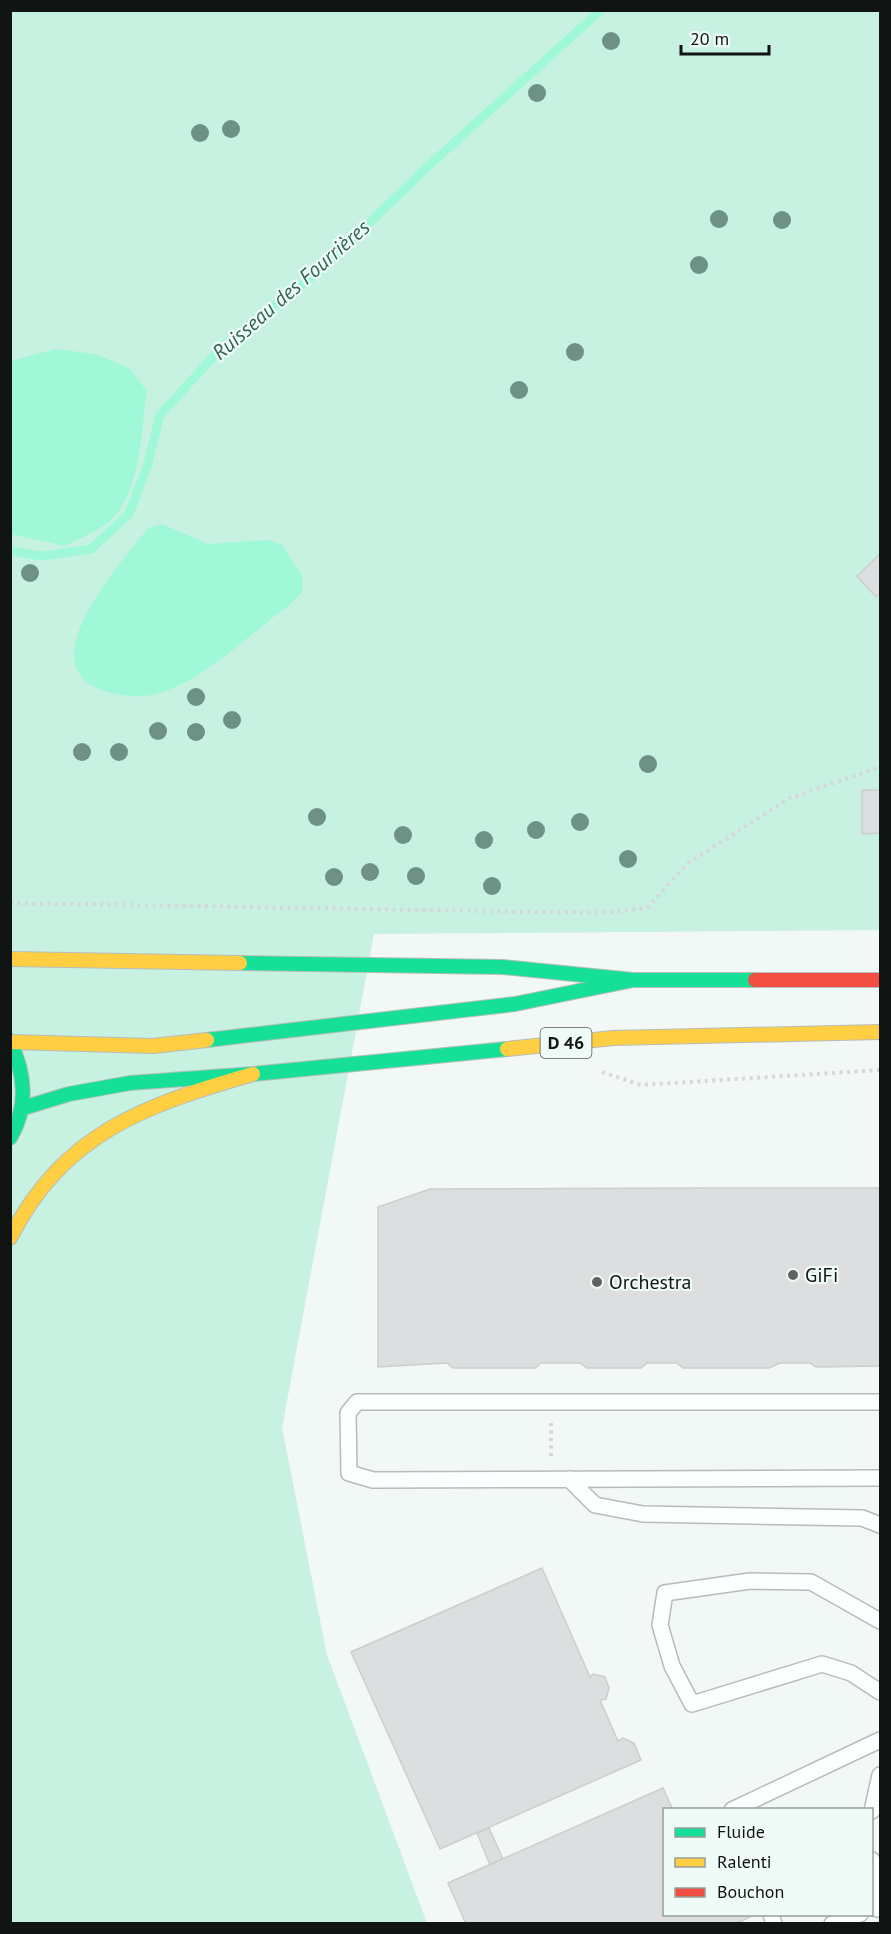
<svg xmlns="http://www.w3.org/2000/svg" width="891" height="1934" font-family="'PT Sans',sans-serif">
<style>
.green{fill:#c7f1e1}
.water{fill:#9ff9d9}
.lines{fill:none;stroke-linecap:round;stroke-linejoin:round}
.stream{stroke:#9ff9d9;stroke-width:9}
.building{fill:#dcdedf;stroke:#cccecf;stroke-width:1.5}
.lane-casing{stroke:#b7bcba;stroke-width:18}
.fast-casing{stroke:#b7bcba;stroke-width:16}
.slow-casing{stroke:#b7bcba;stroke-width:16}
.jam-casing{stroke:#b7bcba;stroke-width:16}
.path{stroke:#d6d8d7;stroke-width:4;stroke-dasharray:3 4.5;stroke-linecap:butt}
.lane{stroke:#fdfefe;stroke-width:15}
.fast{stroke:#16e098;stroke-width:14}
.slow{stroke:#ffcf43;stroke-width:14}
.jam{stroke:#f24e42;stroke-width:14}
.tree{fill:#6d9186}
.poi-dot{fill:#5f6461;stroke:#effbf6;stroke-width:2}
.labels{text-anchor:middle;stroke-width:4.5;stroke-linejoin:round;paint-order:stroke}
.shield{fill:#effbf6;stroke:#535956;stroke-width:1.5}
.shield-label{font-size:18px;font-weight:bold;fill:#101412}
.poi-label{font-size:20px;fill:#101412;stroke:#effbf6;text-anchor:start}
.water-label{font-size:21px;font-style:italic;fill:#306351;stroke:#effbf6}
</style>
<rect width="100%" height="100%" fill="#f2f8f5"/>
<path class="green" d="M11,11H880V930L374,934L282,1428L327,1655L427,1923L11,1924Z"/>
<path class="water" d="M56,349L95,354L129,368L147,391C141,429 141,499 106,524C93,533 78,539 65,546L10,534L11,361Z
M162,524L208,544L269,540L282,545L302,576V592L288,606C250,634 205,679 160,693C141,699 115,696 97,688C32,660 124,559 148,528Z"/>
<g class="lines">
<path class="stream" d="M10,551L43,556L91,549L129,514L148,464L160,415L226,343L322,269L425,169L601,10"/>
</g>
<path class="building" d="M880,554V593L876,597L857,576Z
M862,790H880V833L862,834Z
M707,1188H880V1366L816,1367L810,1363H780L769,1368H683L677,1363H647L641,1368H587L580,1363H541L535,1368H453L447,1363L378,1367V1207L430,1189Z
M542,1568L590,1677L593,1674L605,1677L609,1688L606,1699L600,1700L618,1741L623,1738L634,1743L641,1760L440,1849L351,1652Z
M663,1788L673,1810H664V1914H749L750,1917L735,1924H466L448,1883Z
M489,1828L503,1859L490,1865L477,1833Z"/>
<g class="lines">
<g class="lane-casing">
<path id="lane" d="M880,1402H357L348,1413L349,1473L373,1480L880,1478
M569,1479L595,1505L643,1514L862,1518L880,1525
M880,1621L811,1582L750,1581L665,1593L660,1625L672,1666L692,1704L822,1664L851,1673L880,1692
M732,1810L880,1740
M872,1811L880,1775
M872,1860L877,1909
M771,1914L774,1924
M832,1924L860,1914"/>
</g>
<g class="fast-casing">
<path id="fast" d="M240,963L503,967L633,980
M207,1040L515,1004L633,980H755
M10,1041C25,1074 29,1106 10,1138
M23,1108L69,1094L130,1083L253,1074L507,1049"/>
</g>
<g class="slow-casing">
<path id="slow" d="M10,959L240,963
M11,1042L153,1046L207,1040
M507,1049L613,1038L880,1032
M10,1238C64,1132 146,1105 253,1074"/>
</g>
<g class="jam-casing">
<path id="jam" d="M755,980H880"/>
</g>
<path class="path" d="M10,903L601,913L647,908L687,864L790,798L880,767
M602,1072L641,1085L880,1070
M551,1423V1458"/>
<use href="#lane" class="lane"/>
<use href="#fast" class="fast"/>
<use href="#slow" class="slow"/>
<use href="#jam" class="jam"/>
</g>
<g class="tree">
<circle cx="611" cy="41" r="9"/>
<circle cx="537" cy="93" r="9"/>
<circle cx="231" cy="129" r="9"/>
<circle cx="200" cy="133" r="9"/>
<circle cx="719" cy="219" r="9"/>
<circle cx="782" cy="220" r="9"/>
<circle cx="699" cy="265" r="9"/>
<circle cx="575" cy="352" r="9"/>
<circle cx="519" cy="390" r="9"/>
<circle cx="30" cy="573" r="9"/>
<circle cx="196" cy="697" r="9"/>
<circle cx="232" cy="720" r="9"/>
<circle cx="158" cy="731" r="9"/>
<circle cx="196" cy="732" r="9"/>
<circle cx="82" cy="752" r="9"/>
<circle cx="119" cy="752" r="9"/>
<circle cx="648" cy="764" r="9"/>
<circle cx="317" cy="817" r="9"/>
<circle cx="580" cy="822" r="9"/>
<circle cx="536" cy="830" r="9"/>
<circle cx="403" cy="835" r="9"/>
<circle cx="484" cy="840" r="9"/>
<circle cx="628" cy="859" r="9"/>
<circle cx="370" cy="872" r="9"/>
<circle cx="416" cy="876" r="9"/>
<circle cx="334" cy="877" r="9"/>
<circle cx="492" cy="886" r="9"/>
</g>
<g class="poi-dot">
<circle cx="793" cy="1275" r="6"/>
<circle cx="597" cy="1282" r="6"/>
</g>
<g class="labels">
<rect class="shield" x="540.5" y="1028" width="51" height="30" rx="4.5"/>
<g class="shield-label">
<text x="566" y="1049">D 46</text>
</g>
<g class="poi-label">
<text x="805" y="1282">GiFi</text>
<text x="609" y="1289">Orchestra</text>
</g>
<g class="water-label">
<text transform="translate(291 290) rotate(-41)" y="7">Ruisseau des Fourrières</text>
</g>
</g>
<rect width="891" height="1934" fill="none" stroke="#101412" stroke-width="24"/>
<rect x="663" y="1808" width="210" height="108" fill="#effbf6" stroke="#969f9b" stroke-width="1.5"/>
<rect x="675" y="1828" width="30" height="9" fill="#16e098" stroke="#969f9b" stroke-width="1.5"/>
<text x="717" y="1838" font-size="18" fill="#101412">Fluide</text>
<rect x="675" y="1858" width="30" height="9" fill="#ffcf43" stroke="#969f9b" stroke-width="1.5"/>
<text x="717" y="1868" font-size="18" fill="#101412">Ralenti</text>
<rect x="675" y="1888" width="30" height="9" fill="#f24e42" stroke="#969f9b" stroke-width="1.5"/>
<text x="717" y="1898" font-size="18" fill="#101412">Bouchon</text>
<path d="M681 45v9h88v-9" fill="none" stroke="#101412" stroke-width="3"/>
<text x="690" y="45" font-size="18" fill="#101412" stroke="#effbf6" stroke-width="4.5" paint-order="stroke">20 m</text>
</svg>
